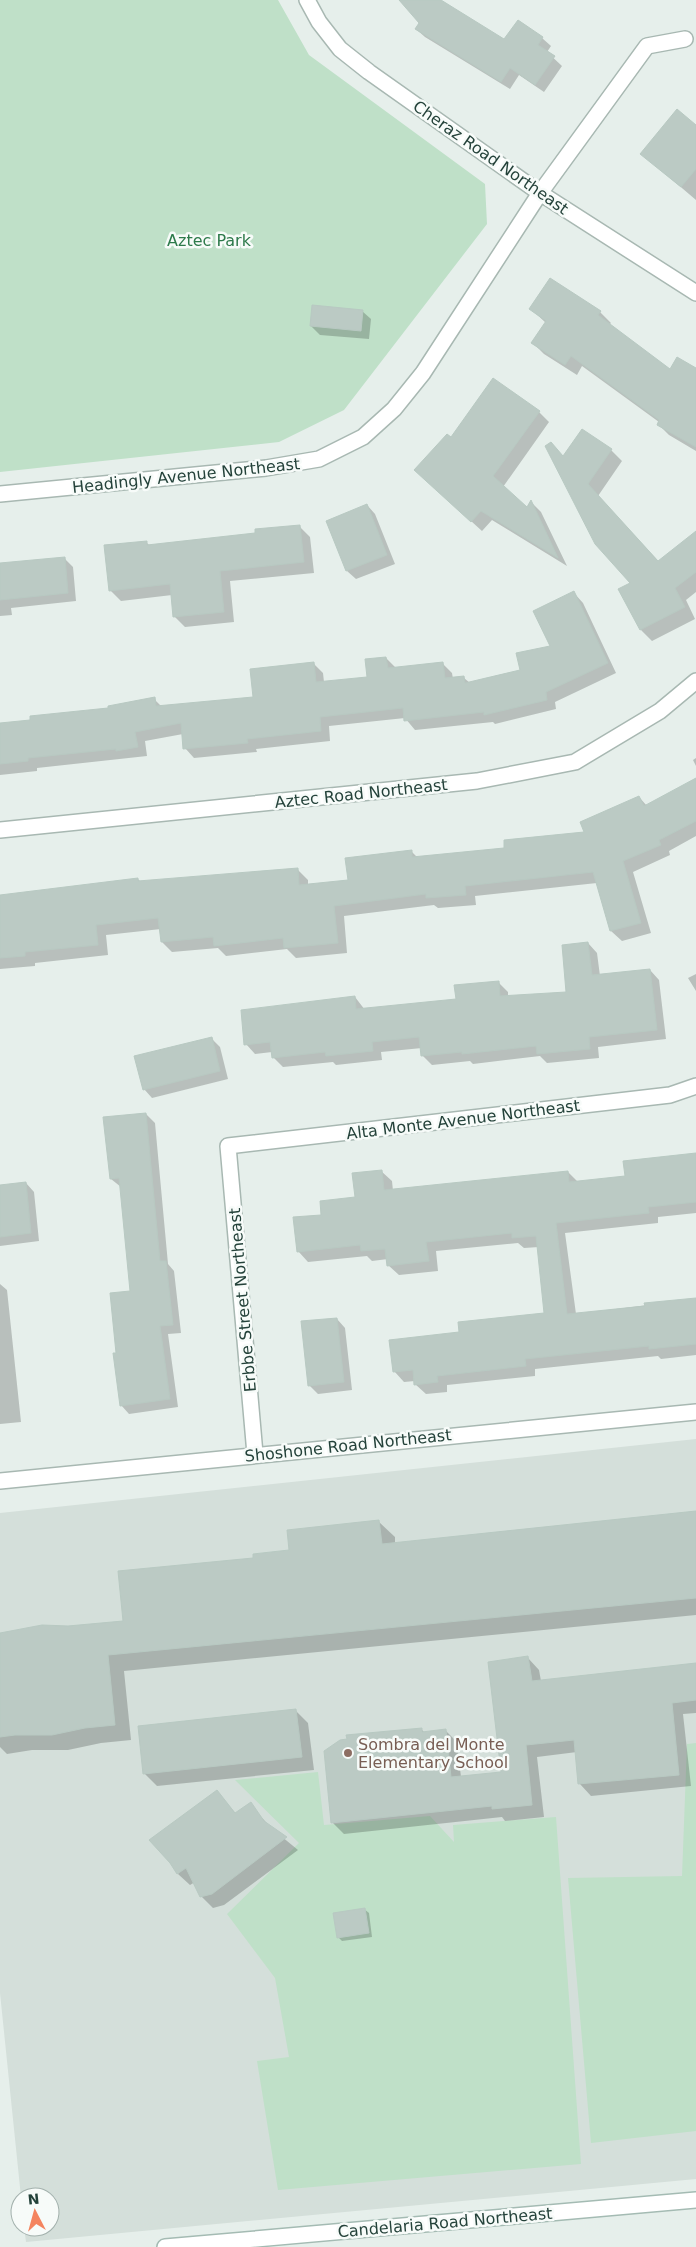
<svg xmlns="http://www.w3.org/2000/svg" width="696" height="2247" font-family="'DejaVu Sans',sans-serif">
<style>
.built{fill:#d4dfda}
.green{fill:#bfe0c8}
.shadow{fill:#0003}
.building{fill:#bbcac4;stroke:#b8c9c2}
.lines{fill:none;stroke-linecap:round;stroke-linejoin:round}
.street-casing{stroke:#a8b8b2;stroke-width:18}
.secondary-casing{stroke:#a4bbb3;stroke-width:18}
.street{stroke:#fff;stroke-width:15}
.secondary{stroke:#fff;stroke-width:15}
.education-dot{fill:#8d6e63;stroke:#f7fbf9;stroke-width:2}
.labels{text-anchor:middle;stroke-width:5;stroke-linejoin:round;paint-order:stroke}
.street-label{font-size:16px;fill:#24423a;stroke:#f7fbf9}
.park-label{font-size:16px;fill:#2d7a4b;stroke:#f7fbf9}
.education-label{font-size:16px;fill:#785e54;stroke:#f7fbf9;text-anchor:start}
</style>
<rect width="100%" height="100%" fill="#e6efeb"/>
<path class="built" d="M696,1439V2179L26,2242L24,2227H50V2197H21L0,1993V1513Z"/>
<path class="green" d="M0,0H278L309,55L485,184L487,224L344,410L279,442L0,472Z
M696,1743V2131L591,2143L568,1878L682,1876L687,1744Z
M318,1772L324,1825L430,1816L454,1842L453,1825L556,1817L581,2164L278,2190L257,2061L289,2057L275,1978L227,1914L299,1843L235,1780Z"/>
<path class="shadow" d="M401,0H438L505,41L542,38L551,46L547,52L562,66L544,92L519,75L510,89L425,37L416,29L420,23Z
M696,126V200L642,154Z
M531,309L600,312L611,323L609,325L671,371L696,370V451L669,435L658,424L659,422L582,366L577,375L544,354L533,343L546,323Z
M362,311L371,319L369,339L320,335L311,326Z
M539,412L549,422L503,487L527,509L531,502L541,512L567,566L492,520L482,531L426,480L451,439Z
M611,450L622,461L598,496L659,562L696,533V592L686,600L695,619L652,641L641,630L632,583L564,458Z
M367,505L375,514L395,564L356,579L347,571L327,521Z
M299,526L310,537L314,573L230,581L234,622L185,627L174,616L172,595L121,601L110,590L146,542L150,546L257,535Z
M64,558L73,567L76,601L11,608L12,615L0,616V564Z
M574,593L583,603L616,673L555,702L556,709L495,724L493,722L415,730L405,718L329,726L330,741L256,749L257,752L194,758L185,748L183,734L145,741L147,756L37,768V771L0,775V725L110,709L154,699L162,707L254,699L314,664L323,673L324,682L368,678L386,658L396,668L442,663L452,673L453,679L464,678L470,683L522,671L551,647Z
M696,758V766L693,760Z
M696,780V836L669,851L670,855L633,872L651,933L622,941L611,931L597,883L475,896L476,905L438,908L434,905L344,916L347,953L296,958L287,949L226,956L218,948L172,952L162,942L161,929L106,935L108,955L35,963V966L0,969V896L138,879L141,882L297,869L308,880V885L349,881L411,851L418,858L506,849L586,833L639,797L647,806Z
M588,943L597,953L600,976L650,970L659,980L666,1039L598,1047L599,1058L547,1063L540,1056L473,1064L470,1061L432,1065L422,1055V1048L381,1052L382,1060L336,1065L333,1062L283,1067L273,1057L272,1052L255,1054L246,1044L355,997L365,1010L457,1000L498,982L508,992V997L568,993Z
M696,974V991L688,978Z
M211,1038L220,1047L228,1079L152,1098L144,1089Z
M146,1114L155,1123L168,1264L174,1271L181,1333L168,1334L178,1407L129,1414L121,1405L117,1354L131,1292L121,1187L111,1179Z
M696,1155V1213L658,1217V1223L565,1233L576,1314L696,1299V1355L661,1359L658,1356L535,1369V1376L447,1385V1392L426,1394L415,1384V1381L404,1382L394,1371L461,1333L546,1314L539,1247L524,1248L518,1243L436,1251L438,1271L399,1275L388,1265V1259L372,1261L367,1256L308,1262L298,1251L322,1216L356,1198L381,1171L392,1181L393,1191L568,1172L578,1182L626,1177Z
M26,1183L34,1192L39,1241L0,1246V1186Z
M0,1284L7,1290L21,1422L0,1424Z
M337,1319L345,1328L352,1390L318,1394L309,1385Z
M696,1512V1615L124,1671L131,1740L101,1743L68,1750H32L7,1754L0,1747V1635L125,1622L254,1559L290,1551L379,1522L395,1537V1544Z
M528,1658L539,1670L541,1681L696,1665V1713L683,1714L691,1786L591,1796L580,1784L577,1752L537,1757L544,1817L505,1821L502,1817L344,1834L332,1822L421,1729L425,1733L445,1730L457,1742L461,1777L502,1773Z
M296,1711L308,1723L314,1770L157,1786L144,1773Z
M217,1792L236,1814L250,1804L270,1827L298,1850L224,1905L213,1908L201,1896L195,1882L190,1885L178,1874Z
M364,1909L369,1913L372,1937L342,1941L338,1937Z"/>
<path class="building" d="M399,0H441L504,39L518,20L543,37L538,45L555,56L535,85L510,68L501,82L415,29L419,23Z
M677,109L696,125V169L681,187L640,154Z
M550,278L601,311L598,315L670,369L677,357L696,368V447L657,425L659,420L571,356L565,365L531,343L546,321L529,309Z
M312,305L363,310L361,331L310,326Z
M493,378L540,411L493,476L527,507L531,500L558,558L481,511L471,522L414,470L447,434L451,437Z
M582,429L612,449L588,484L658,561L696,531V572L675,588L685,607L640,630L618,589L630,583L595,544L545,446L551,442L563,456Z
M367,504L387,555L346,571L326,521Z
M300,525L304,562L220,571L224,612L173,617L170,584L109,591L104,545L147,541V545L255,533V529Z
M65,557L68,593L0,600V563Z
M574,591L608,663L546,692L547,700L484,715V712L404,721L403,708L320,717L321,731L247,739L248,743L183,749L181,723L135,732L138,747L116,751V749L28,758V761L0,764V723L30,720V716L108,708V706L155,697L156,706L253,697L250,669L314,662L316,682L367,677L365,659L386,657L388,668L443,662L445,678L464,676L465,683L520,670L516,653L550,646L533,611Z
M696,778V821L659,840L661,845L623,861L641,923L610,931L593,872L465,886L466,895L426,898V894L334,906L338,943L284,948L283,938L214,946L213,937L161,942L158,918L96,925L98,945L25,952V956L0,958V895L138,878V881L298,868L299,885L348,880L345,858L412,850V857L504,848V840L584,832L580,822L639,796L644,806Z
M588,942L592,975L650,969L657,1030L589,1037L590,1049L537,1054L536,1046L462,1054V1052L421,1056L419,1037L372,1042L373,1051L326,1056L325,1052L272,1058L270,1042L244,1045L241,1010L355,996L356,1009L456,999L454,985L499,981L500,996L566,992L562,945Z
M212,1037L220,1071L143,1090L134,1056Z
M146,1113L160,1261H166L173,1325L160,1326L170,1399L120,1406L113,1353H116L110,1293L130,1291L119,1178L110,1179L103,1117Z
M696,1153V1202L648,1207L649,1213L556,1223L567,1314L645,1306L644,1303L696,1298V1344L649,1349V1346L525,1359L526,1366L437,1376L438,1382L414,1385L413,1370L393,1372L389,1340L459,1332L458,1322L544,1313L536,1236L512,1238V1233L426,1242L429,1261L387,1266L385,1249L361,1251L360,1245L297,1252L293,1217L321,1215L320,1201L355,1197L352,1173L382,1170L384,1190L568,1171L569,1182L625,1176L623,1161Z
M26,1182L31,1233L0,1237V1185Z
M337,1318L344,1382L308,1386L301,1321Z
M696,1511V1598L108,1655L115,1725L85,1728L52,1735H15L0,1737V1633L42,1625L68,1626L123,1621L118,1571L253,1558V1554L289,1550L287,1530L379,1520L382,1544Z
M528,1656L532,1681L696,1663V1700L672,1703L679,1775L578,1784L574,1740L526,1745L532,1805L492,1809V1806L331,1823L324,1751L340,1740L347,1739L346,1735L422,1728V1732L446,1729L451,1777L501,1772L488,1662Z
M296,1709L302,1757L143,1774L138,1726Z
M217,1790L235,1813L251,1802L264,1821L287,1837L212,1894L200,1897L186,1868L177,1874L170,1863L149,1840Z
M365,1908L369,1933L337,1938L333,1913Z"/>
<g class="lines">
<g class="street-casing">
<path id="street" d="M307,0L319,22L340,49L369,72L540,193L696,293
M0,494L266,468L319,459L363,437L394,409L423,373L540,193L647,46L685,39
M0,830L477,781L575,762L660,711L696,681
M255,1454L228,1146L670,1095L696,1086
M0,1481L696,1412"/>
</g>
<g class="secondary-casing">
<path id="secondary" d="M165,2247L696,2200"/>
</g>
<use href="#street" class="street"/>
<use href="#secondary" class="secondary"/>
</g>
<circle class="education-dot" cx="348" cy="1753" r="5"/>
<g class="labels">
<g class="street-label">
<text transform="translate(491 157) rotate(35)" y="6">Cheraz Road Northeast</text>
<text transform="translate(186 475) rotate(-6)" y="6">Headingly Avenue Northeast</text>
<text transform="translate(361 793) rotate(-6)" y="6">Aztec Road Northeast</text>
<text transform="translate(463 1119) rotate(-7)" y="6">Alta Monte Avenue Northeast</text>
<text transform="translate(242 1300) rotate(-95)" y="6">Erbbe Street Northeast</text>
<text transform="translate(348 1445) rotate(-6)" y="6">Shoshone Road Northeast</text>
<text transform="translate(445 2222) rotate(-5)" y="6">Candelaria Road Northeast</text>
</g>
<g class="park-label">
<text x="209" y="246">Aztec Park</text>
</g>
<g class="education-label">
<text x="358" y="1750">Sombra del Monte<tspan x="358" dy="18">Elementary School</tspan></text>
</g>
</g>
<g transform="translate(35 2212) rotate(354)"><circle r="24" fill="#f7fbf9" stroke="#a3b1ad"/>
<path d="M0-4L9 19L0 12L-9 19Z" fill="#f4845f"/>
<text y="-8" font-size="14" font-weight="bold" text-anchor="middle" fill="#24423a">N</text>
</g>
</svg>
